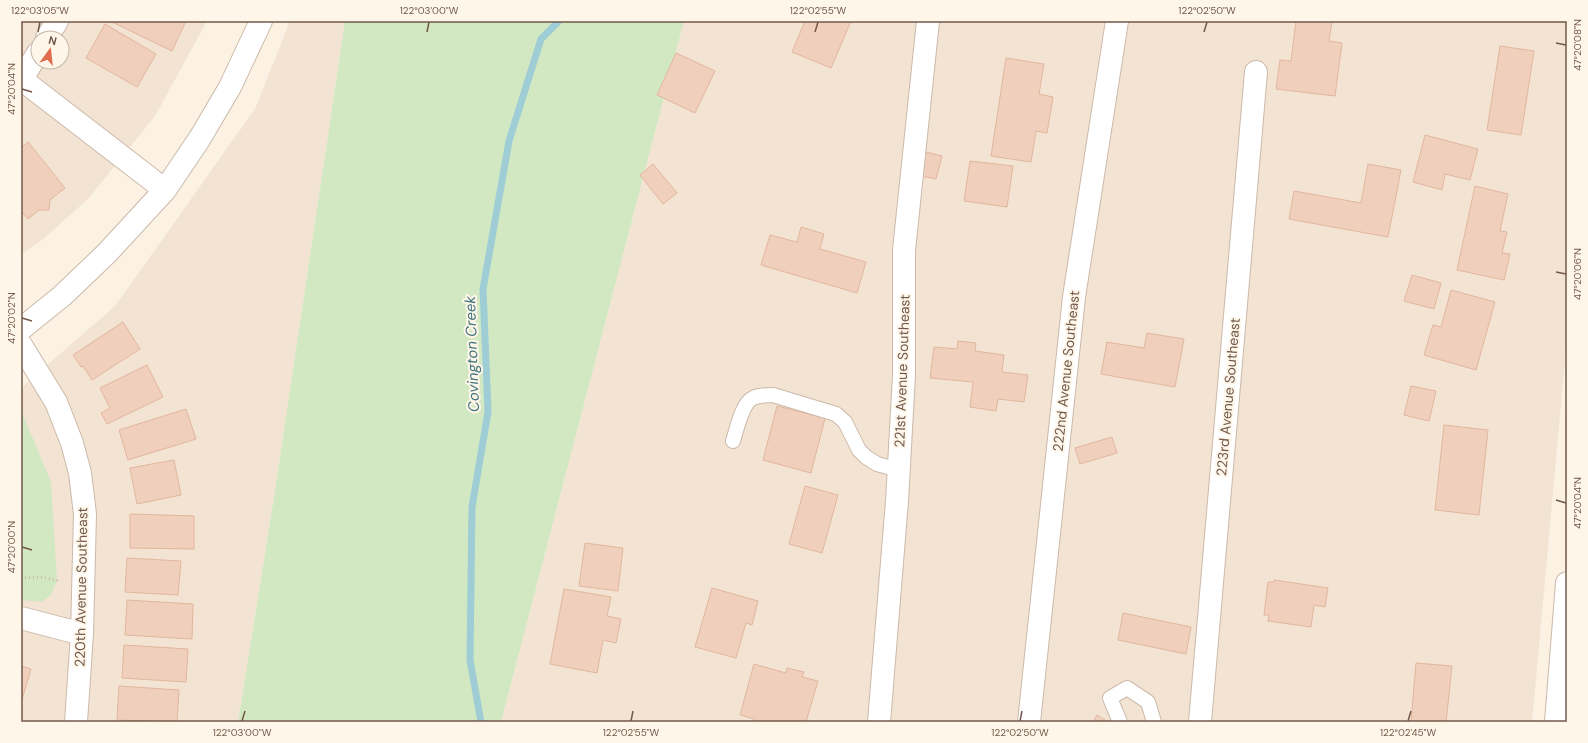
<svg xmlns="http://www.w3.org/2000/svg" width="1588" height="743" font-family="'DM Sans',sans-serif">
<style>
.residential{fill:#f3e3d2;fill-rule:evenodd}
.green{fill:#d2e8c3}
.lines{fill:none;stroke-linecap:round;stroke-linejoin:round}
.stream{stroke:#9fcdd5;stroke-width:7}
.building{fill:#f0d0bc;stroke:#e2b69d}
.service-casing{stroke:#ccb9aa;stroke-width:16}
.minor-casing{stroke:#ccb9aa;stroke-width:24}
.tertiary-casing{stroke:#ccb9aa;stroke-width:24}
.path{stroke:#d4b39f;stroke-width:2.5;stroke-dasharray:1 3;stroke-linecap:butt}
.service{stroke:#fff;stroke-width:14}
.minor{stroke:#fff;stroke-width:22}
.tertiary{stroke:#fff;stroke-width:22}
.ticks{fill:none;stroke:#72584a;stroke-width:1.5}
.labels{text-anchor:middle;stroke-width:4;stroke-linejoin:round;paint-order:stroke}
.street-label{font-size:14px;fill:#72584a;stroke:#fef6e9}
.water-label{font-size:15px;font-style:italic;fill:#42757f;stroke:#fef6e9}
.neatline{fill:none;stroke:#72584a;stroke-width:1.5}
.ticks-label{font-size:10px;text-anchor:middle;fill:#72584a}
</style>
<rect width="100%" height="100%" fill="#fbf2e3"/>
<path class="residential" d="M21,21H207L155,116L88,199L42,240L21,254ZM38,38H62V62H38Z
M290,21H345L274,497L238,722H21V388L115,306L255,109Z
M684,21H1567V339L1532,722H501Z"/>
<path class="green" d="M345,21H684L501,722H238L274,497Z
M21,410L51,482L57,580L51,595L42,602L21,600Z"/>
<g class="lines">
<path class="stream" d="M481,722L470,660L472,507L488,412L483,289L509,141L541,39L559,21"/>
</g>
<path class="building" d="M110,21H186L172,51Z
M805,21H851L831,68L792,52Z
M1296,21H1332L1329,41L1342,43L1335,96L1276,89L1280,60L1291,61Z
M105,24L156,54L137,87L86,58Z
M1500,46L1534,51L1521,135L1487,130Z
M676,53L715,71L695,113L657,95Z
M1006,58L1044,64L1039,94L1053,97L1047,133L1036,131L1031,162L991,156Z
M1425,135L1478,149L1470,180L1445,174L1442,190L1413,182Z
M28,142L65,188L50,200L49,210H39L28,219L21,211V148Z
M926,152L942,156L936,179L921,176Z
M970,161L1013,166L1007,207L964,201Z
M653,164L677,193L663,204L640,175Z
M1368,164L1401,170L1388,237L1289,219L1294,191L1361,203Z
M1475,186L1508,194L1500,231L1507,232L1502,253L1510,254L1504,280L1457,270Z
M801,227L824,234L820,249L866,262L857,293L761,265L770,235L797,242Z
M1412,275L1441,283L1434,309L1404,301Z
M1451,290L1495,302L1476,370L1424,355L1433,325L1441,327Z
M123,322L140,349L92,380L83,366L81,367L73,355Z
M1147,333L1184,339L1175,387L1101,374L1107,342L1144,348Z
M958,341L976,343L975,351L1004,355L1002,372L1028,375L1024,402L998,399L996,411L970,407L973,382L930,378L934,347L957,349Z
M147,365L163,397L107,424L101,413L110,408L100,388Z
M1411,386L1436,391L1429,421L1404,415Z
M777,406L825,418L811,473L763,460Z
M186,409L196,439L128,460L119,430Z
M1444,425L1488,430L1479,515L1435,510Z
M1112,437L1117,453L1080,464L1075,448Z
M174,460L181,495L137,504L130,468Z
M805,486L838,495L822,553L789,544Z
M130,514L194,516V549L130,548Z
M585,543L623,548L618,591L579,586Z
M127,558L181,561L178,595L125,592Z
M1274,580L1328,588L1325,607L1314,605L1311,627L1268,621L1269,615H1264L1268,582H1274Z
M712,588L758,601L752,625L746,623L736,658L695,647Z
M564,589L611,597L607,616L621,619L616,643L603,640L597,673L550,664Z
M127,600L193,604L192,639L125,635Z
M1123,613L1191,627L1186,654L1118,640Z
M124,645L188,649L186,682L122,678Z
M1416,663L1452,666L1446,722H1411Z
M754,664L786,673L787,668L804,672L802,677L818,681L806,722H753L754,719L740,715Z
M21,666L31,669L21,703Z
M119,686L179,690L177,722L117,720Z
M1097,715L1108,722H1093Z"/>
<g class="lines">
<g class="service-casing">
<path id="service" d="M733,441C737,429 742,403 753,398C759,395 766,395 773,395L836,414L845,422L859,450L866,457L877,464L899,470
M1120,722L1110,698L1127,688L1148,702L1154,722"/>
</g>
<g class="minor-casing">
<path id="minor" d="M47,38L57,21
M21,79L165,190
M21,80L38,53
M21,329L62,296L107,253L165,190L200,138L230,87L261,21
M21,345L56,402L72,443L80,473L85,514L82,634L76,722
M21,618L82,634
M879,722L897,501L904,375V250L928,21
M1029,722L1074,297L1117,21
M1200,722L1256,72"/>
</g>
<g class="tertiary-casing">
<path id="tertiary" d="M1556,722L1567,583"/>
</g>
<path class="path" d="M21,578L42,577L60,581"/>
<use href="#service" class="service"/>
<use href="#minor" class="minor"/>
<use href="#tertiary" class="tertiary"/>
</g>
<path class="ticks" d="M38,32L40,22M427,32L429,22M815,32L818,22M1204,32L1207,22M1556,43L1566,45M22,89L32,92M1556,272L1566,274M22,318L32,321M1556,500L1566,503M22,547L32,550M242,721L245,711M631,721L633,711M1020,721L1022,711M1408,721L1411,711"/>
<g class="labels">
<g class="street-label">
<text transform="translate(902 371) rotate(-88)" y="5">221st Avenue Southeast</text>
<text transform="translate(1066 371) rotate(-84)" y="5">222nd Avenue Southeast</text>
<text transform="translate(1228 397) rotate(-85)" y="5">223rd Avenue Southeast</text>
<text transform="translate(81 587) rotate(-89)" y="5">220th Avenue Southeast</text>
</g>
<g class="water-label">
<text transform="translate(472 354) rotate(-92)" y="5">Covington Creek</text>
</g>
</g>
<rect width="1588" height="743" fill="none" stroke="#fef6e9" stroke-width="44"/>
<g transform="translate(50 50) rotate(15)"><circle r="19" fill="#fef6e9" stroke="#c6b7a9"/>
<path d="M0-3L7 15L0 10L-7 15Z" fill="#e16c4d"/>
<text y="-6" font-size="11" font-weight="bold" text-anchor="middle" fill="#72584a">N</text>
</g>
<rect x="22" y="22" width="1544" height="699" class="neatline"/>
<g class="ticks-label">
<text x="40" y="14">122°03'05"W</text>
<text x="429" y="14">122°03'00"W</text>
<text x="818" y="14">122°02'55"W</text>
<text x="1207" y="14">122°02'50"W</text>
<text transform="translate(1577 45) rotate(-90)" y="4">47°20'08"N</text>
<text transform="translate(11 89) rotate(-90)" y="4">47°20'04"N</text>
<text transform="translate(1577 274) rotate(-90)" y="4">47°20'06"N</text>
<text transform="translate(11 318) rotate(-90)" y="4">47°20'02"N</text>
<text transform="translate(1577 503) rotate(-90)" y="4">47°20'04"N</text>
<text transform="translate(11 547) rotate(-90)" y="4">47°20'00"N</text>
<text x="242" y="736">122°03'00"W</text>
<text x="631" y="736">122°02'55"W</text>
<text x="1020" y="736">122°02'50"W</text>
<text x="1408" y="736">122°02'45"W</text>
</g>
</svg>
